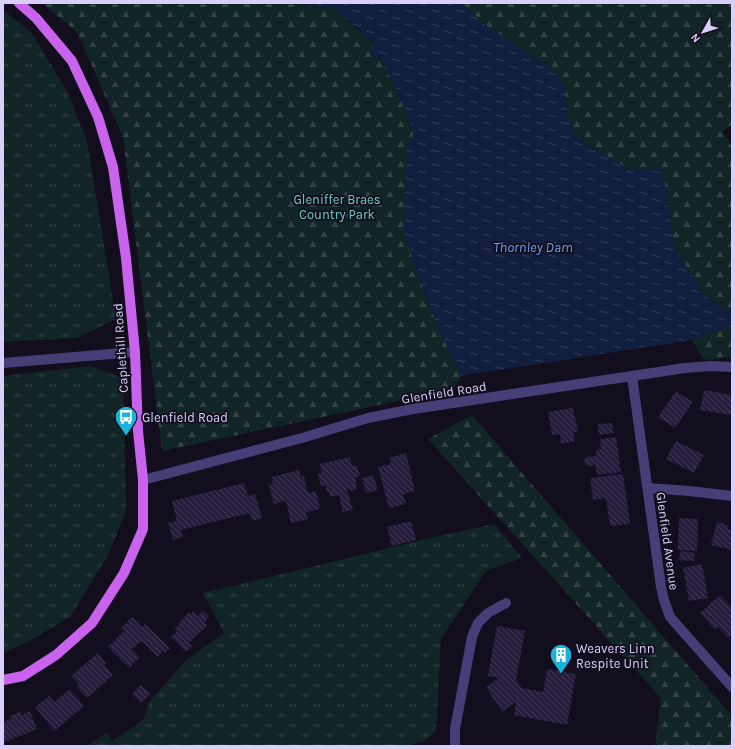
<svg xmlns="http://www.w3.org/2000/svg" width="735" height="749" font-family="Karla,sans-serif">
<style>
.grass{fill:url(#grass-tufts)}
.forest{fill:url(#forest-firs)}
.water{fill:url(#water-ripples)}
.building{fill:url(#building-back-hatch)}
.lines{fill:none;stroke-linecap:round;stroke-linejoin:round}
.minor{stroke:#463e77;stroke-width:10}
.major{stroke:#c962ed;stroke-width:10}
.labels{text-anchor:middle;stroke-width:3.5;stroke-linejoin:round;paint-order:stroke}
.park-label{font-size:13px;fill:#64d1c1;stroke:#120e1d}
.street-label{font-size:13px;fill:#d9cffa;stroke:#120e1d}
.poi-label{font-size:13px;fill:#d9cffa;stroke:#120e1d;text-anchor:start}
.water-label{font-size:14px;font-style:italic;fill:#69a2ee;stroke:#120e1d}
</style>
<defs>
<pattern id="grass-tufts" width="24" height="20" patternUnits="userSpaceOnUse"><rect width="24" height="20" fill="#122526"/><path d="M3 7l-1-3M5 7V3M7 7l1-3M15 17l-1-3M17 17v-4M19 17l1-3" fill="none" stroke="#344446"/></pattern>
<pattern id="forest-firs" width="22" height="20" patternUnits="userSpaceOnUse"><rect width="22" height="20" fill="#122526"/><path d="M5 1l3.5 6h-7zM16 11l3.5 6h-7z" fill="#344446"/></pattern>
<pattern id="water-ripples" width="26" height="14" patternUnits="userSpaceOnUse"><rect width="26" height="14" fill="#121e3d"/><path d="M2 4q2-2 4 0t4 0M15 11q2-2 4 0t4 0" fill="none" stroke="#343e5a"/></pattern>
<pattern id="building-back-hatch" width="6" height="6" patternUnits="userSpaceOnUse"><rect width="6" height="6" fill="#261c3c"/><path d="M-1 5l2 2M0 0l6 6M5-1l2 2" fill="none" stroke="#453c59"/></pattern>
</defs>
<rect width="100%" height="100%" fill="#120e1d"/>
<path class="grass" d="M3,10L31,32L67,91L87,141L116,319L77,338L3,342Z
M91,366L123,378L126,512L107,557L70,617L29,641L3,653V376Z
M494,524L522,558L486,571L441,639L436,731L423,742L402,746H86L107,733L112,741L143,720L150,701L186,660L224,633L203,593L435,537Z"/>
<path class="forest" d="M42,3H299L318,8H333L373,43L371,54L381,60L397,91L414,133L408,145L415,267L435,320L461,376L454,389L162,451L123,137L77,32Z
M462,3H732V124L723,131L732,148V314L705,296L674,247L663,169L630,170L577,138L569,120L566,104L565,86L541,61L481,22Z
M732,325V357L704,360L692,340Z
M472,415L732,716V746H655L661,698L428,439Z"/>
<path class="water" d="M299,3H462L481,22L541,61L557,74L565,86L566,104L569,120L577,138L630,170L663,168L674,247L705,296L732,314V325L692,340L461,376L435,320L415,267L403,229L408,145L414,133L397,91L381,60L371,54L373,42L333,8H318Z"/>
<path class="building" d="M704,390L732,395L731,415L700,410Z
M676,391L693,402L675,428L658,417Z
M573,408L578,432H573L575,441L561,444L560,434L552,435L548,412Z
M612,423L614,433L599,435L598,424Z
M616,437L621,472L597,475L595,465L587,466L585,464L584,460L586,457L597,456L596,450L601,449L600,439Z
M676,441L704,455L694,473L666,459Z
M406,453L415,491L403,494L406,504L389,508L378,467L391,464L389,458Z
M350,457L352,466L357,465L360,476L355,477L357,487H356L357,489L351,491L350,489H347L353,510L343,512L339,495L330,497L329,492H327L325,485L321,486L318,474L322,473L320,464Z
M299,470L301,477L304,476L308,493L316,491L320,509L306,512L308,519L291,523L286,501L274,504L269,485L273,484L271,477Z
M623,474L630,524L610,526L606,498L593,500L590,478Z
M373,475L378,490L366,493L362,478Z
M244,483L248,496L255,494L262,518L252,521L250,513L181,530L183,537L173,540L168,523L177,521L172,501Z
M679,518L698,519L697,551L678,550Z
M411,521L416,540L392,546L387,527Z
M717,522L728,525L727,529L732,530V550L711,545Z
M680,551L695,553L694,561L679,560Z
M702,564L708,598L689,601L683,568Z
M720,595L732,608V635L728,638L718,627L715,630L700,613Z
M193,611L198,616L203,611L209,617L204,622L207,626L189,643L193,646L186,652L171,637L177,631L174,629L180,624L179,623L189,612L191,614Z
M132,617L142,627L145,624L170,648L165,653L163,651L158,657L142,641L134,648L133,647L131,649L140,657L129,668L108,647L124,631L121,628Z
M497,626L525,631L516,679L522,688L543,692L547,669L576,674L567,725L514,715L516,702L502,712L486,687L499,678L488,676Z
M98,653L106,663L104,665L113,675L87,698L77,687L79,685L71,676Z
M141,685L150,694L141,703L132,694Z
M70,689L84,706L54,731L35,707L49,696L54,702Z
M30,711L37,729L3,743V722L11,719L10,716L20,712L22,715Z"/>
<g class="lines">
<path class="minor" d="M3,363L135,352
M632,376L661,587L664,600L670,617L732,687
M143,480L302,438L368,418L413,409L685,368L710,366L732,367
M648,488L689,491L732,496
M455,746V729L472,637L478,623L488,613L506,603"/>
<path class="major" d="M3,680L23,676L56,655L92,623L124,573L143,529V480L138,431L135,352L126,258L113,167L98,117L72,61L36,18L19,3"/>
</g>
<defs>
<g id="bus-pin" transform="scale(1.15)"><path d="M0 17L-7.5 6A9.5 9.5 0 1 1 7.5 6Z" fill="#19b4dc" stroke="#120e1d"/><path d="M-5-6H5V4H4V6H2V4H-2V6H-4V4H-5ZM-3.5-4V0h7V-4ZM-3.5 1.2v1.5H-2V1.2ZM2 1.2v1.5H3.5V1.2Z" fill="#fff"/></g>
<g id="building-pin" transform="scale(1.15)"><path d="M0 17L-7.5 6A9.5 9.5 0 1 1 7.5 6Z" fill="#19b4dc" stroke="#120e1d"/><path d="M-4-6H4V6H1V3H-1V6H-4ZM-2.5-4.3h1.7v1.8h-1.7ZM.8-4.3h1.7v1.8H.8ZM-2.5-1h1.7V.8h-1.7ZM.8-1h1.7V.8H.8Z" fill="#fff"/></g>
</defs>
<g fill-rule="evenodd">
<use href="#bus-pin" x="126" y="417"/>
<use href="#building-pin" x="561" y="655"/>
</g>
<g class="labels">
<g class="park-label">
<text x="337" y="204">Gleniffer Braes<tspan x="337" dy="15">Country Park</tspan></text>
</g>
<g class="street-label">
<text transform="translate(120 348) rotate(-94)" y="5">Caplethill Road</text>
<text transform="translate(444 392) rotate(-9)" y="5">Glenfield Road</text>
<text transform="translate(668 541) rotate(82)" y="5">Glenfield Avenue</text>
</g>
<g class="poi-label">
<text x="142" y="422">Glenfield Road</text>
<text x="576" y="653">Weavers Linn<tspan x="576" dy="15">Respite Unit</tspan></text>
</g>
<g class="water-label">
<text x="533" y="252">Thornley Dam</text>
</g>
</g>
<rect width="735" height="749" fill="none" stroke="#d9cffa" stroke-width="8"/>
<g transform="translate(703 32) rotate(231)" stroke="#120e1d" stroke-width="3" paint-order="stroke">
<path d="M0-3L7 15L0 10L-7 15Z" fill="#d9cffa"/>
<text y="-6" font-size="11" font-weight="bold" text-anchor="middle" fill="#d9cffa">N</text>
</g>
</svg>
